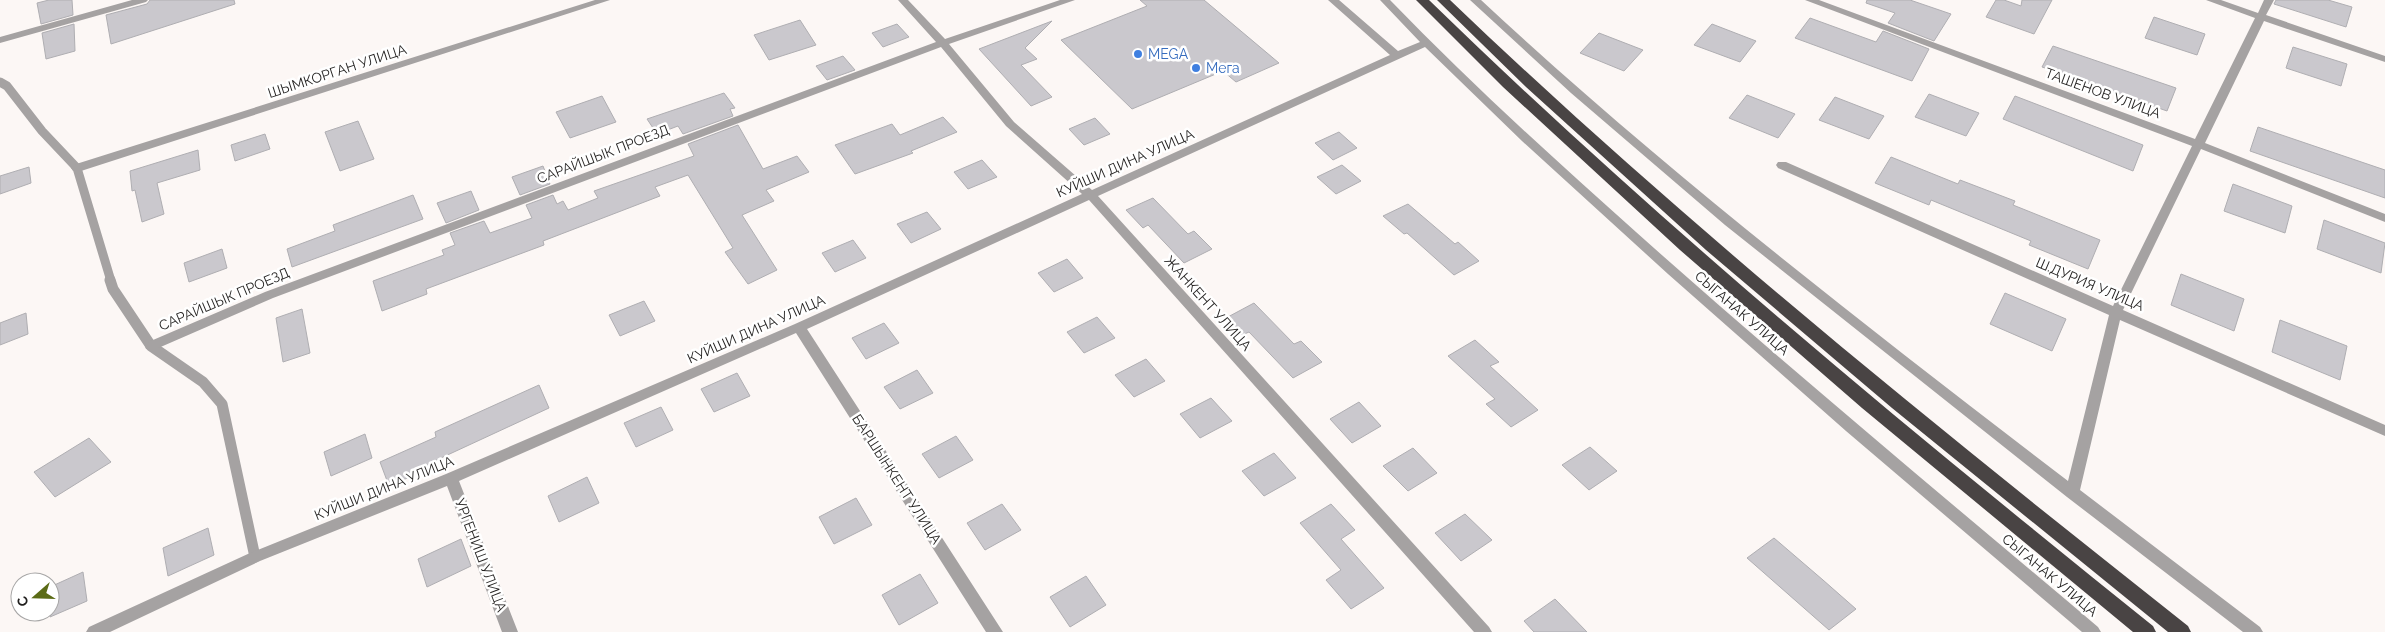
<svg xmlns="http://www.w3.org/2000/svg" width="2385" height="632" font-family="Raleway,sans-serif">
<style>
.building{fill:#cac8cd;stroke:#afaeb2}
.lines{fill:none;stroke-linecap:round;stroke-linejoin:round}
.lane-far1{stroke:#a5a2a2;stroke-width:9}
.lane{stroke:#a5a2a2;stroke-width:11}
.street{fill:#a5a2a2;fill-rule:evenodd}
.highway{fill:#494444;fill-rule:evenodd}
.shop-dot{fill:#3f7fe0;stroke:#fff;stroke-width:2}
.labels{text-anchor:middle;stroke-width:5;stroke-linejoin:round;paint-order:stroke}
.shop-label{font-size:14px;fill:#366cbe;stroke:#fff;text-anchor:start}
.street-label{font-size:14px;fill:#211f1e;stroke:#fff}
</style>
<rect width="100%" height="100%" fill="#fcf7f5"/>
<path class="building" d="M49,0H72L73,15L41,24L37,3Z
M150,0H234L235,4L111,44L106,15L147,4Z
M1140,0H1204L1279,63L1236,82L1223,71L1132,109L1061,40L1147,6Z
M1867,0H1910L1951,14L1934,41L1888,23L1895,13L1866,3Z
M1996,0H2004L2021,6L2022,0H2052L2034,34L1986,17Z
M2276,0H2328L2352,7L2346,27L2274,4Z
M2154,17L2205,34L2197,55L2145,38Z
M1810,18L1876,42L1883,31L1929,49L1912,81L1795,38Z
M800,20L816,45L769,60L754,35Z
M1052,21L1025,48L1037,59L1021,65L1052,97L1031,106L979,49Z
M74,24L75,51L46,59L42,33Z
M897,24L909,37L883,47L872,33Z
M1712,24L1756,41L1740,62L1694,45Z
M1599,33L1643,50L1624,71L1580,53Z
M2053,46L2176,88L2167,111L2042,67Z
M2293,47L2347,64L2341,86L2286,68Z
M843,56L855,70L827,80L816,66Z
M724,93L735,108L730,109L733,116L683,134L678,126L657,134L647,119Z
M1929,94L1979,113L1966,136L1915,117Z
M1747,95L1795,114L1778,138L1729,118Z
M602,96L616,122L570,138L556,112Z
M2015,96L2143,145L2133,171L2003,119Z
M1835,97L1884,116L1869,139L1819,120Z
M943,117L957,132L911,151L913,153L855,174L835,145L892,124L900,135Z
M1095,118L1110,134L1084,145L1069,129Z
M358,121L374,159L340,171L325,132Z
M738,125L763,169L797,156L809,172L766,190L774,201L742,215L777,270L748,284L725,252L733,248L688,175L655,187L660,196L543,241L544,245L426,289L427,294L382,311L373,281L444,255L442,250L455,245L450,233L484,221L490,233L532,218L526,205L553,195L557,204L563,201L568,210L598,198L594,191L694,156L688,144Z
M2258,127L2385,170V198L2250,151Z
M1339,132L1357,148L1333,160L1315,143Z
M265,134L270,149L235,161L231,145Z
M198,150L200,170L157,183L164,214L142,222L135,190L132,191L130,171Z
M1891,157L1958,184L1960,180L2015,201L2013,205L2100,240L2088,269L2029,245L2031,241L1931,200L1929,205L1875,183Z
M982,160L997,177L968,189L954,172Z
M1342,165L1361,181L1336,194L1317,177Z
M543,166L550,184L520,195L512,177Z
M29,167L31,183L0,194V176Z
M2233,184L2292,206L2285,233L2224,211Z
M471,191L479,210L446,223L437,203Z
M413,195L423,219L292,267L287,249L335,231L333,225Z
M1153,198L1188,234L1194,231L1212,249L1184,263L1148,225L1143,228L1126,210Z
M1408,204L1455,244L1458,242L1479,261L1454,275L1407,233L1404,234L1383,216Z
M927,212L941,229L911,243L897,224Z
M2324,220L2385,243L2381,273L2317,249Z
M853,240L866,258L835,272L822,253Z
M222,249L227,268L189,282L184,263Z
M1067,259L1083,278L1054,292L1038,273Z
M2181,274L2244,299L2234,331L2171,305Z
M2005,293L2066,319L2052,351L1990,324Z
M644,301L655,321L620,336L609,315Z
M1254,303L1294,344L1301,341L1322,362L1293,378L1249,332L1242,335L1226,318Z
M302,309L310,353L283,362L276,318Z
M26,313L28,334L0,345V323Z
M1097,317L1115,338L1084,353L1067,332Z
M2280,320L2347,346L2340,380L2272,352Z
M884,323L899,343L866,359L852,338Z
M1475,340L1499,362L1490,366L1538,410L1511,427L1486,404L1495,399L1448,356Z
M1146,359L1165,381L1134,397L1115,375Z
M917,370L933,393L900,409L884,387Z
M737,373L750,396L714,412L701,389Z
M539,385L549,408L428,464L430,468L389,486L380,462L436,437L435,432Z
M1211,398L1232,421L1200,438L1180,414Z
M1359,402L1381,426L1352,443L1330,419Z
M661,407L673,430L636,447L624,423Z
M365,434L372,458L331,476L324,452Z
M956,436L973,460L939,478L922,454Z
M89,438L111,462L55,497L34,472Z
M1590,447L1617,471L1589,490L1562,465Z
M1413,448L1437,473L1408,491L1383,466Z
M1274,453L1296,478L1264,496L1242,471Z
M587,477L599,503L559,522L548,496Z
M856,498L872,525L834,544L819,517Z
M1002,504L1021,530L985,550L967,523Z
M1331,504L1355,530L1341,539L1384,588L1351,609L1326,580L1341,570L1300,523Z
M1465,514L1492,540L1461,561L1435,533Z
M208,528L214,555L168,576L163,548Z
M1774,538L1823,580L1856,609L1829,630L1747,558Z
M461,539L471,566L427,587L418,559Z
M83,572L87,601L50,617V587Z
M920,574L938,603L899,625L882,595Z
M1086,576L1106,605L1070,627L1050,597Z
M1555,599L1587,632H1534L1524,621Z"/>
<g class="lines">
<path class="lane-far1" d="M0,82L7,86L42,131L77,168L111,281"/>
<path class="lane" d="M110,280L113,289L151,346L203,382L222,404L255,557"/>
<path class="street" d="M132,0H148L146,2L0,43V37Z
M595,0H610L81,171H73L71,168L73,165Z
M898,0H908L945,39L1060,0H1075L949,44L1014,122L1092,190L1390,55L1328,0H1339L1398,51L1420,42L1380,0H1390C1468,81 1552,157 1636,232C1787,367 1943,496 2098,627L2101,632H2082L1846,431L1668,274L1522,141L1425,47L1098,196L1489,627L1492,632H1474L1089,200L807,329L1003,632H986L796,333L459,481L518,632H502L447,486L260,561L110,632H86L89,627L250,553L446,474L795,324L1082,194L1006,126L941,47L273,298L156,349H146L145,346L146,343L265,292L936,42Z
M1470,0H1481C1666,172 1867,327 2068,481L2109,315L1778,168L1776,165L1778,162H1786L2113,306L2192,146L1805,0H1819L2195,139L2255,18L2206,0H2221L2258,13L2264,0H2274L2266,15L2385,56V62L2264,21L2205,143L2385,214V222L2201,149L2123,310L2385,425V436L2120,320L2080,490L2260,627L2263,632H2243L2067,497L1725,225L1571,93Z"/>
<path class="highway" d="M1416,0H1429C1659,224 1903,425 2153,626L2156,632H2133L1862,408L1680,250L1503,87Z
M1437,0H1450C1684,224 1935,426 2188,626L2191,632H2168L1892,408L1706,250L1526,87Z"/>
</g>
<g class="shop-dot">
<circle cx="1138" cy="54" r="5"/>
<circle cx="1196" cy="68" r="5"/>
</g>
<g class="labels">
<g class="shop-label">
<text x="1148" y="59">MEGA</text>
<text x="1206" y="73">Мега</text>
</g>
<g class="street-label">
<text transform="translate(337 71) rotate(-18)" y="5">ШЫМКОРГАН УЛИЦА</text>
<text transform="translate(2103 93) rotate(20)" y="5">ТАШЕНОВ УЛИЦА</text>
<text transform="translate(603 154) rotate(-21)" y="5">САРАЙШЫК ПРОЕЗД</text>
<text transform="translate(1125 163) rotate(-24)" y="5">КУЙШИ ДИНА УЛИЦА</text>
<text transform="translate(2090 284) rotate(23)" y="5">Ш.ДУРИЯ УЛИЦА</text>
<text transform="translate(224 299) rotate(-23)" y="5">САРАЙШЫК ПРОЕЗД</text>
<text transform="translate(1208 303) rotate(48)" y="5">ЖАНКЕНТ УЛИЦА</text>
<text transform="translate(1742 313) rotate(41)" y="5">СЫГАНАК УЛИЦА</text>
<text transform="translate(756 329) rotate(-24)" y="5">КУЙШИ ДИНА УЛИЦА</text>
<text transform="translate(897 479) rotate(57)" y="5">БАРШЫНКЕНТ УЛИЦА</text>
<text transform="translate(384 488) rotate(-22)" y="5">КУЙШИ ДИНА УЛИЦА</text>
<text transform="translate(481 555) rotate(69)" y="5">УРГЕНИШ УЛИЦА</text>
<text transform="translate(2050 575) rotate(40)" y="5">СЫГАНАК УЛИЦА</text>
</g>
</g>
<g transform="translate(35 597) rotate(250)"><circle r="24" fill="#ffffff" stroke="#a6a5a5"/>
<path d="M0-4L9 19L0 12L-9 19Z" fill="#5b6b16"/>
<text y="-8" font-size="14" font-weight="bold" text-anchor="middle" fill="#211f1e">С</text>
</g>
</svg>
